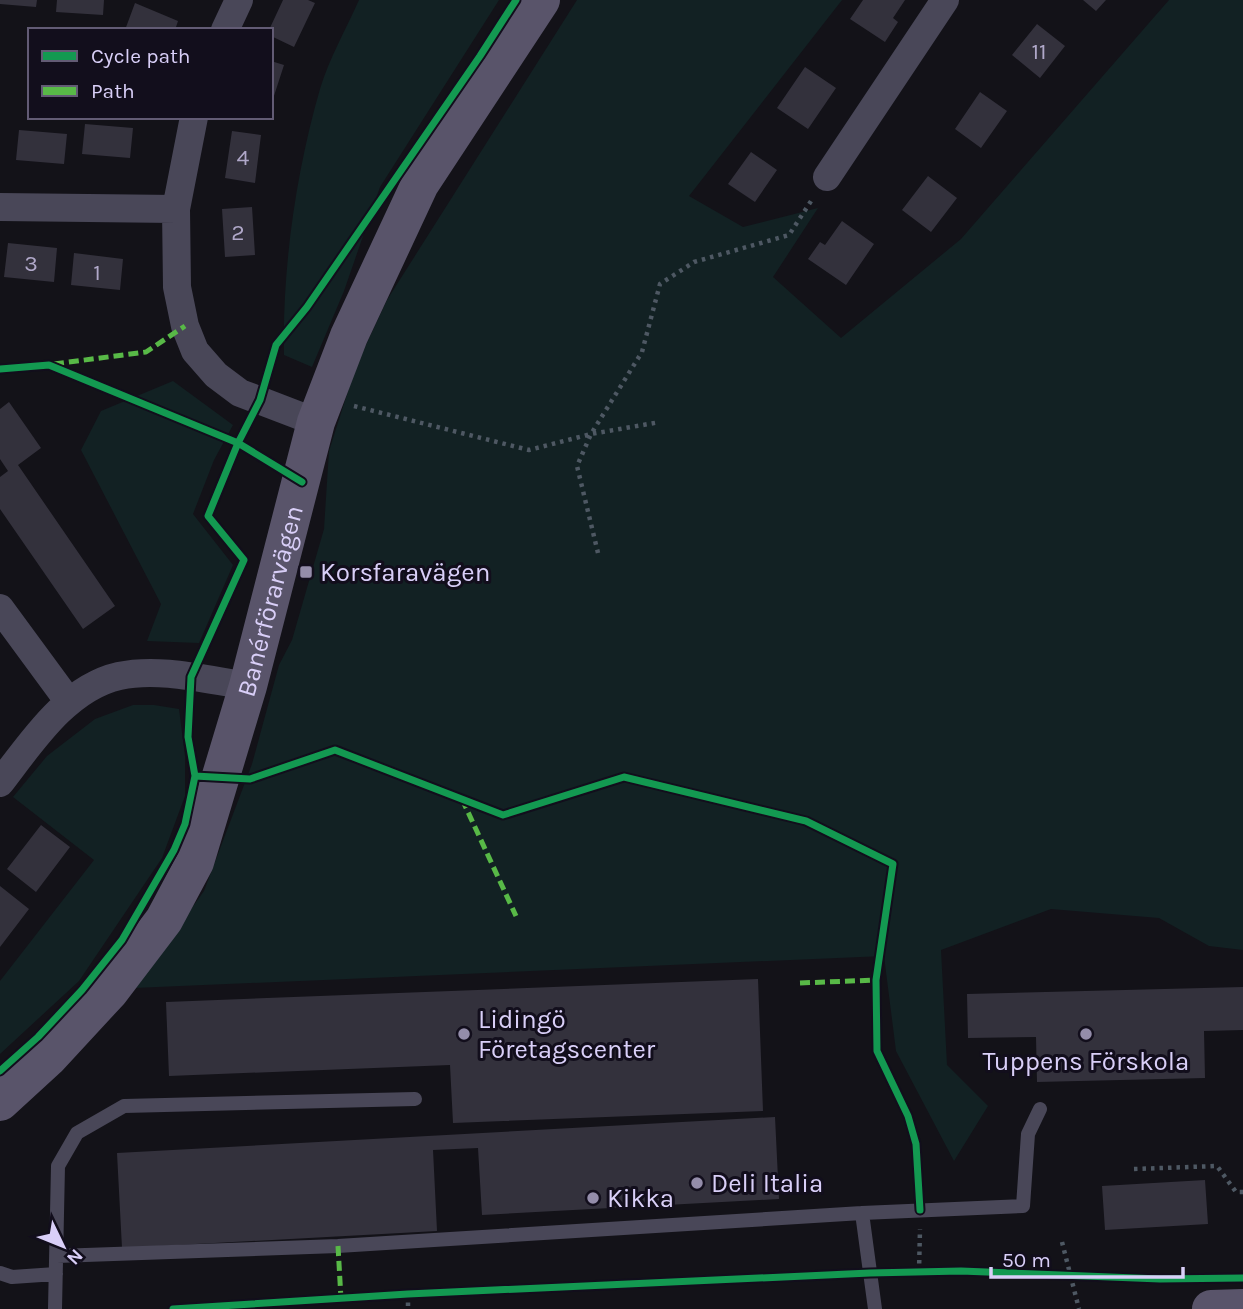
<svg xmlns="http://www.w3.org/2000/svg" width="1243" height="1309" font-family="Karla,sans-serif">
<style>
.green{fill:#122123}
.building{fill:#33313c}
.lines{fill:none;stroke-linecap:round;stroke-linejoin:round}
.path{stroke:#4e5863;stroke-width:4.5;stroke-dasharray:3.5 5;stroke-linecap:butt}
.lane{stroke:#494758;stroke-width:14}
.street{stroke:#494758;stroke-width:28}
.secondary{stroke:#59546a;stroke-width:38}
.quiet{stroke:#58b947;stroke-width:5;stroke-dasharray:10 5;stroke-linecap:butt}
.cycleway-casing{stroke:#120e1c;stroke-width:11}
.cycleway{stroke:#139951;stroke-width:7}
.poi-dot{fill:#948daa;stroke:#120e1c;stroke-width:2.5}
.labels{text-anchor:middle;stroke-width:6;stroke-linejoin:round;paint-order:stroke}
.number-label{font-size:23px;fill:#b0a8c9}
.poi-label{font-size:26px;fill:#d9cff8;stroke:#120e1c;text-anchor:start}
.street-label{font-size:26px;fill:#d9cff8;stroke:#120e1c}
</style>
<rect width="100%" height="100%" fill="#131218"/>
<path class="green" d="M359,0H499L380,187L344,291L312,367L284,355C282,269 296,172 320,89C329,59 346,29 359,0Z
M577,0H842L689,196L743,227L818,208L773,277L841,338L961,239L1169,0H1243V950L1209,946L1159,918L1051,909L941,950L947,1065L988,1106L954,1161L896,1051L884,956L134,988L204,891L252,764L279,665L292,640L324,529L329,451L356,366L387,300Z
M173,381L233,425L214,460L193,514L233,565L199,643L147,641L161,604L81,450L101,411Z
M133,705H154L179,709L185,756V796L162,858L79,981L0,1054V981L94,860L13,797L47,756L95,719Z"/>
<path class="building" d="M0,0H37L36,7L0,4Z
M57,0H104L103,15L56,12Z
M283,0H308L315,3L294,47L271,36V30H269Z
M863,0H905L893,18L898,22L885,42L850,19Z
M1083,0H1106L1096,11Z
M135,3L178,21L175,30H125Z
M1037,24L1065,46L1040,78L1012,55Z
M271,61L284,65L272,102H271Z
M805,67L836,88L808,129L777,108Z
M980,92L1007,111L981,148L955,129Z
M85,124L133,128L130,158L82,154Z
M19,130L67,134L64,164L16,160Z
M232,131L261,135L255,183L225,178Z
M751,152L777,170L755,202L728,184Z
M928,176L957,198L931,232L902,210Z
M252,207L255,255L225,257L222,209Z
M842,221L874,244L846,285L808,259L820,242L825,245Z
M8,243L57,248L54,282L4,277Z
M74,253L123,259L120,290L71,285Z
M9,402L41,448L18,465L115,606L83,629L0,509V477L8,471L0,459V409Z
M41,825L70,847L36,892L7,869Z
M0,886L29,909L0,947Z
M758,979L763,1111L453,1123L450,1065L169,1076L166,1002Z
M1243,987V1030L1204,1031L1205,1078L1037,1082L1036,1037L968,1038L967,994Z
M775,1117L779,1199L482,1215L478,1148L433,1150L437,1231L122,1248L117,1153Z
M1205,1180L1208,1224L1105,1230L1102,1186Z"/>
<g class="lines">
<path class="path" d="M354,406L529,450L591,434L660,422
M598,553L577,466L591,434L642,352L660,284L694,262L789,235L813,198
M1134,1169L1217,1166L1236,1192H1243
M1062,1242L1079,1309
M919,1272L920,1229
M408,1294V1309"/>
<path class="lane" d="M862,1213L875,1309
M57,1256L338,1246L862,1213L1023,1206L1028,1134L1040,1109
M0,1273L12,1277L56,1274
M55,1309L58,1166L77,1133L124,1106L415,1099"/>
<path class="street" d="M225,30L239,0
M194,117L176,209L177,287L185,326L195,351L216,375L240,393L316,422
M827,177L945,0
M0,207L176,209
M0,608L69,702
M0,783C31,743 66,688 119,676C160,667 207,680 248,686"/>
<g class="secondary">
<path id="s1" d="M0,1102L48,1058L110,991L164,920L195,862L248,686L316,422L349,336L420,184L541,0"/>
<path d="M1211,1309L1243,1308"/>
</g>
<path class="quiet" d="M54,364L146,352L185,326
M462,799L516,916
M800,983L876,980
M338,1246L341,1299"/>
<g class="cycleway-casing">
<path id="cycleway" d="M0,369L49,365L238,443L302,482
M195,776L250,779L335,750L503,815L624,777L806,821L893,864L876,980L877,1051L908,1116L916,1144L920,1210
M0,1071L38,1037L82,990L122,940L174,850L185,824L195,776L188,737L191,677L244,560L208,516L238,443L260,400L276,345L307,307L480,56L516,0
M173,1309L408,1294L870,1273L961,1271L1160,1279L1243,1278"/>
</g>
<use href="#cycleway" class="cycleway"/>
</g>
<g class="poi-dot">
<rect x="299" y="565" width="14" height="14" rx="3.5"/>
<circle cx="464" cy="1034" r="7"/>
<circle cx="1086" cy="1034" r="7"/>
<circle cx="697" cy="1183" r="7"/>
<circle cx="593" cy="1198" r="7"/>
</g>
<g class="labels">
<g class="number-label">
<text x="1039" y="59">11</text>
<text x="243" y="165">4</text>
<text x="238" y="240">2</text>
<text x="31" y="271">3</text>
<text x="97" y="280">1</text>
</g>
<g class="poi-label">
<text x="320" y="581">Korsfaravägen</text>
<text x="478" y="1028">Lidingö<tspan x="478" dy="30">Företagscenter</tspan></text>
<text x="1086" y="1070" text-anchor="middle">Tuppens Förskola</text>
<text x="711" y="1192">Deli Italia</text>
<text x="607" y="1207">Kikka</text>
</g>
<g class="street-label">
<text dy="9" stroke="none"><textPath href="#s1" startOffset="583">Banérförarvägen</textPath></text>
</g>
</g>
<rect x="28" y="28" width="245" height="91" fill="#120e1c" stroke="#625b74" stroke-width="2"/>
<rect x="42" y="51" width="35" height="10" fill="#139951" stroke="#625b74" stroke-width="2"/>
<text x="91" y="63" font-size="21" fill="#d9cff8">Cycle path</text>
<rect x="42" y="86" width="35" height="10" fill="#58b947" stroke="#625b74" stroke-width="2"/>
<text x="91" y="98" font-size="21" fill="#d9cff8">Path</text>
<g transform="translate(63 1246) rotate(133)" stroke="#120e1c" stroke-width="5" paint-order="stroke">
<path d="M0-5L12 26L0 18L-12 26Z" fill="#d9cff8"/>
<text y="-10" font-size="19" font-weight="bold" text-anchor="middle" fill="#d9cff8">N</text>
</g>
<path d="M991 1267v10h192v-10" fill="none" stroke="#d9cff8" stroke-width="3.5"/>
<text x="1002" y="1267" font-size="21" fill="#d9cff8" stroke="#120e1c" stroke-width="5" paint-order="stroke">50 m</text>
</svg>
